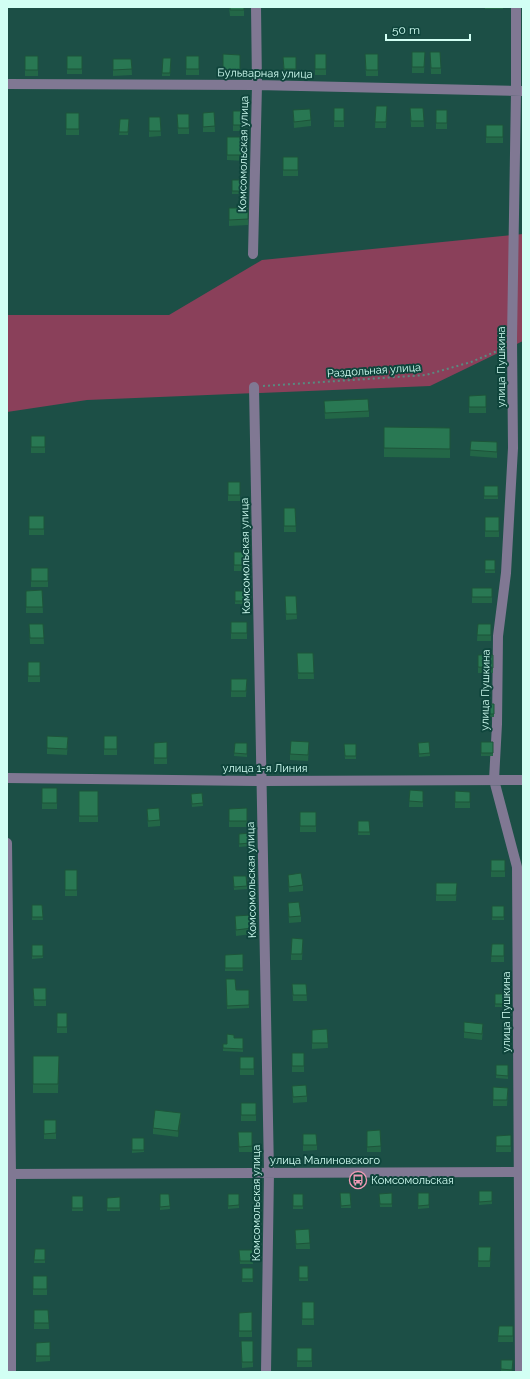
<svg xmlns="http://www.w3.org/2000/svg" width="530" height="1379" font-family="Raleway,sans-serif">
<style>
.green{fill:#8a405a}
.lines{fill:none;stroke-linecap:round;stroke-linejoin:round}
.path{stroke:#598a80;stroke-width:2;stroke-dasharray:2 3;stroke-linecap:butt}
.minor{stroke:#807893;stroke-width:10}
.wall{fill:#236747}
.shaded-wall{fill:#1d543a}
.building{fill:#297853;stroke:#1d543a}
.labels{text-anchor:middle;stroke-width:4;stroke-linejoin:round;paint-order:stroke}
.street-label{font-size:11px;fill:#d2fff4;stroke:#0f453c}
.poi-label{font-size:11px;fill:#d2fff4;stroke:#0f453c;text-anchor:start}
</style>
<rect width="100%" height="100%" fill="#1c4f46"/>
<path class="green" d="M523,234V341L430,386L87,400L7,412V315H169L262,260Z"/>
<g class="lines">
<path class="path" d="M263,386L426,375L471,362L495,352L501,347"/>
<path class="minor" d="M516,7V91L512,339L513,448L506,573L498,636L497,724L494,780L517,867L520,1372
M7,84L257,85L523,91
M253,254L257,85L256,7
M254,387L269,1172L266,1372
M7,778L261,781L523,780
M7,843L11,1174V1372
M7,1174L523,1172"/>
</g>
<path class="wall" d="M229,7H244V16H230Z
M485,7H503V9H485Z
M412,52H425L424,73H412Z
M430,52L441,68V74H431Z
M223,54L240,55V76H223Z
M315,54H326V75H315Z
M365,54H378V76H366Z
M25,56H38V76H25Z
M67,56H82V74H67Z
M186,56H199V75H186Z
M283,57H296V75H284Z
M171,58L170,76H162V73Z
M113,59H131L132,75L113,76Z
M376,106H387L386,128H375Z
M334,108H344V127H334Z
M410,108H423L424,127H411Z
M293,110L311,120V126L294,128Z
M436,110H447V129H436Z
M233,111H244L245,131H233Z
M214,112L215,132H203V113Z
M66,113H79V135H66Z
M177,114H189V134H178Z
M149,117H160L161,136L149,137Z
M120,119H129L128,135H119Z
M486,125H503V143H486Z
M227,137H245V161L227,160Z
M283,157H298V176H283Z
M232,180H244V194H232Z
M229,208H248V225L229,226Z
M486,395V413H469V396Z
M324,401L369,411V417L325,419Z
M384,427L450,428V458L384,457Z
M31,436H45V453H31Z
M471,441L497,442V458L470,456Z
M228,482H240V501H228Z
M484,486H498V499H484Z
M284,508H295L296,532H284Z
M29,516H44V535H29Z
M485,517H499V537H485Z
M234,552H245V571H234Z
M485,560H495V573H485Z
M31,568H48V587H31Z
M472,588H492V603H472Z
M42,590L43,613H26V591Z
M235,591H246L247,604H235Z
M285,596H296L297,619L286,620Z
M231,622H247V639H231Z
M29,624H43L44,644H30Z
M478,624H491V641H477Z
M297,653H313L314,679H298Z
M478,655H493V673H478Z
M28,662H40V682H28Z
M231,679H247L246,697H231Z
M484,704H494V717H484Z
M47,736L68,737L67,755L47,754Z
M104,736H117V755H104Z
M167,742V764H154V743Z
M429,742L430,756L419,757L418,743Z
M481,742H493V756H481Z
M235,743H247V757L234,756Z
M344,744H356V759H345Z
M309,748L308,761L290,760V754Z
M42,788H57V809H42Z
M410,790L423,797V807H409Z
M79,791H98V822H79Z
M470,792V808H455V802Z
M202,793L203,806L192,807L191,794Z
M247,808V827H229V809Z
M147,809L160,820V826L148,827Z
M300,812H316V832H300Z
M358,821H369L370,835H358Z
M250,833V846L239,847V834Z
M491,860H505V877H491Z
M65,870H77V896H65Z
M288,875L303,885V891L289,892Z
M233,876L247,886V889L234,890Z
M436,883H457L456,901H436Z
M288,903L301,916V922L289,923Z
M32,905H42L43,920H32Z
M492,906H504V920H492Z
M235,916L252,928V934L236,936Z
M303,939L302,960H291V954Z
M492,944H504V962H491Z
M32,945H43V958L32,959Z
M243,954V971H225V955Z
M226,979L236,990H249V1008L227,1009Z
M292,984H306L307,1001H293Z
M33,988H46V1006H34Z
M495,994H506V1007H495Z
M57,1013H67V1033H57Z
M327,1029L328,1048L312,1049V1030Z
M483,1029L482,1040L464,1038V1032Z
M234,1038H243V1052L223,1051V1044H227Z
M292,1053H304V1072H292Z
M33,1056H59L58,1093H33Z
M240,1057H254V1075H240Z
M496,1065H508V1079L496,1078Z
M292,1086L307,1096V1102L293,1103Z
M493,1087L508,1088L507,1106H493Z
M241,1103H256V1121H241Z
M181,1119L178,1137L153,1134V1128Z
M44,1120H56V1139H44Z
M380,1130L381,1152H367V1131Z
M238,1132H252V1152H239Z
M303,1134L317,1145V1150L303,1151Z
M511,1135V1152H496V1136Z
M132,1138H144V1152L132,1153Z
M479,1191H492V1204L479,1205Z
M340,1193H350L351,1208H341Z
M392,1193V1207H380L379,1194Z
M418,1193H429V1208L418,1209Z
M160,1194H169L170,1209L160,1210Z
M228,1194H239V1208L228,1209Z
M293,1194H303V1209H293Z
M72,1196H83V1211H72Z
M120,1197V1211H107V1198Z
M309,1229L310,1249H296L295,1230Z
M478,1247H491L490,1267H478Z
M35,1249H45V1263H34Z
M239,1250H253V1264H240Z
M299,1266H308V1281H299Z
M242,1268H253V1282H242Z
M33,1276H47V1295H33Z
M302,1302H314V1325H302Z
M34,1310H48L49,1329H34Z
M252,1312V1337H239V1313Z
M499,1326H513V1342H498Z
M241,1341H253V1367L242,1368Z
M50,1342V1361L36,1362V1343Z
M297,1348H312V1367H297Z
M501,1360H513L512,1372H501Z"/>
<path class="shaded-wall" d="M181,1113V1119L178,1137V1131Z"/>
<path class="building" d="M230,7H244V10H230Z
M412,52H425L424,67H412Z
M430,52H440L441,68H431Z
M223,54L240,55V70H223Z
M315,54H326V69H315Z
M365,54H378V70H366Z
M25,56H38V70H25Z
M67,56H82V69H67Z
M186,56H199V69H186Z
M283,57H296V69H284Z
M163,58H171L170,73H162Z
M113,59H131L132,69L113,70Z
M376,106H387L386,122H375Z
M334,108H344V121H334Z
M410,108H423L424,121H411Z
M310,109L311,120L294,122L293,110Z
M436,110H447V123H436Z
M233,111H244L245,125H233Z
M214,112L215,126L203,127V113Z
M66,113H79V129H66Z
M177,114H189V128H178Z
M149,117H160L161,131H149Z
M120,119H129L128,132H119Z
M486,125H503V137H486Z
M227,137H245V155H227Z
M283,157H298V170H283Z
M232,180H244V191H232Z
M229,208H248V219L229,220Z
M486,395V407H469V396Z
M368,399L369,411L325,413L324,401Z
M384,427L450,428V449L384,448Z
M31,436H45V447H31Z
M471,441L497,442V452L470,450Z
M228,482H240V495H228Z
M484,486H498V496H484Z
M284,508H295L296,526H284Z
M29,516H44V529H29Z
M485,517H499V531H485Z
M234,552H245V565H234Z
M485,560H495V570H485Z
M31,568H48V581H31Z
M472,588H492V597H472Z
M42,590L43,607H26V591Z
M235,591H246L247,601H235Z
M285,596H296L297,614H286Z
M231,622H247V633H231Z
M29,624H43L44,638H30Z
M478,624H491V635H477Z
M297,653H313L314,673H298Z
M478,655H493V668L478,667Z
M28,662H40V676H28Z
M231,679H247L246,691H231Z
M484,704H494V714H484Z
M47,736L68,737L67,749L47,748Z
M104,736H117V749H104Z
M291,741L309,742L308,755L290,754Z
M167,742V758H154V743Z
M429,742L430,753L419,754L418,743Z
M481,742H493V753H481Z
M235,743H247V754L234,753Z
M344,744H356V756H345Z
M42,788H57V803H42Z
M410,790L423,791V802L409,801Z
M79,791H98V816H79Z
M455,791L470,792V802H455Z
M202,793L203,803L192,804L191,794Z
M159,808L160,820L148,821L147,809Z
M247,808V821H229V809Z
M300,812H316V826H300Z
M358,821H369L370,832H358Z
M250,833V843L239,844V834Z
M491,860H505V871H491Z
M65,870H77V890H65Z
M301,873L303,885L289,887L288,875Z
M233,876H246L247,886L234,887Z
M436,883H457L456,895H436Z
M299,902L301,916L289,917L288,903Z
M32,905H42L43,917H32Z
M492,906H504V917H492Z
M251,915L252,928L236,930L235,916Z
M292,938L303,939L302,954H291Z
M492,944H504V956H491Z
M32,945H43V956H32Z
M243,954V968H225V955Z
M226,979H235L236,990H249V1005L227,1006Z
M292,984H306L307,995H293Z
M33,988H46V1000H34Z
M495,994H506V1004H495Z
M57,1013H67V1027H57Z
M464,1022L483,1024L482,1034L464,1032Z
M327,1029L328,1043H312V1030Z
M227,1034L234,1035V1038H243V1049L223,1048V1044H227Z
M292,1053H304V1066H292Z
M33,1056H59L58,1084H33Z
M240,1057H254V1069H240Z
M496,1065H508V1076L496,1075Z
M306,1085L307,1096L293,1097L292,1086Z
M493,1087L508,1088L507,1100H493Z
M241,1103H256V1115H241Z
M155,1110L181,1113L178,1131L153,1128Z
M44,1120H56V1133L44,1134Z
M380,1130L381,1146L367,1147V1131Z
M238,1132H252V1146L239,1147Z
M303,1134H316L317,1145H303Z
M511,1135V1146H496V1136Z
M132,1138H144V1150H132Z
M479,1191H492V1201L479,1202Z
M340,1193H350L351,1205L341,1206Z
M392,1193V1204H380L379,1194Z
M418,1193H429V1205L418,1206Z
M160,1194H169L170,1206L160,1207Z
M228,1194H239V1205L228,1206Z
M293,1194H303V1206H293Z
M72,1196H83V1208H72Z
M120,1197V1208H107V1198Z
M309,1229L310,1243L296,1244L295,1230Z
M478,1247H491L490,1261H478Z
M35,1249H45V1260H34Z
M239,1250H253V1261H240Z
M299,1266H308V1278H299Z
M242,1268H253V1279H242Z
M33,1276H47V1289H33Z
M302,1302H314V1319H302Z
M34,1310H48L49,1323H34Z
M252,1312V1331H239V1313Z
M499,1326H513V1336H498Z
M241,1341H253V1362H242Z
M50,1342V1356H36V1343Z
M297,1348H312V1361H297Z
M501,1360H513L512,1370L501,1369Z"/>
<defs>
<g id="bus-ring" transform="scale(0.9)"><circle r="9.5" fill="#0f453c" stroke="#f09ab5" stroke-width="1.5"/><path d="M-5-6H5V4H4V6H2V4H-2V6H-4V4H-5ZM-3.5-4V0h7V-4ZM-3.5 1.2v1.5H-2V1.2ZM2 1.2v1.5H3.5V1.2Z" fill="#f09ab5"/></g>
</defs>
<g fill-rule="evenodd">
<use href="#bus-ring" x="358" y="1180"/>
</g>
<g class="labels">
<g class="street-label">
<text transform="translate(265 73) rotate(1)" y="4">Бульварная улица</text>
<text transform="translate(243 154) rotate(-89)" y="4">Комсомольская улица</text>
<text transform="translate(501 367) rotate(-90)" y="4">улица Пушкина</text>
<text transform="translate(374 370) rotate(-4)" y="4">Раздольная улица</text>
<text transform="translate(245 556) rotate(-91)" y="4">Комсомольская улица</text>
<text transform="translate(485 690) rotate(-89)" y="4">улица Пушкина</text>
<text x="265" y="772">улица 1-я Линия</text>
<text transform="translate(251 880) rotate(-91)" y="4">Комсомольская улица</text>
<text transform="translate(506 1012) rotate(-90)" y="4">улица Пушкина</text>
<text x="325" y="1164">улица Малиновского</text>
<text transform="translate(256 1203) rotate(-90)" y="4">Комсомольская улица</text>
</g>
<g class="poi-label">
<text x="371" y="1184">Комсомольская</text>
</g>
</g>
<rect width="530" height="1379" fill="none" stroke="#d2fff4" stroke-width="16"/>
<path d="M386 34v6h84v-6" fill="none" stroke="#d2fff4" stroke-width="2"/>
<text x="392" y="34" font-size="12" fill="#d2fff4" stroke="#0f453c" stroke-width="3" paint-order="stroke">50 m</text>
</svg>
